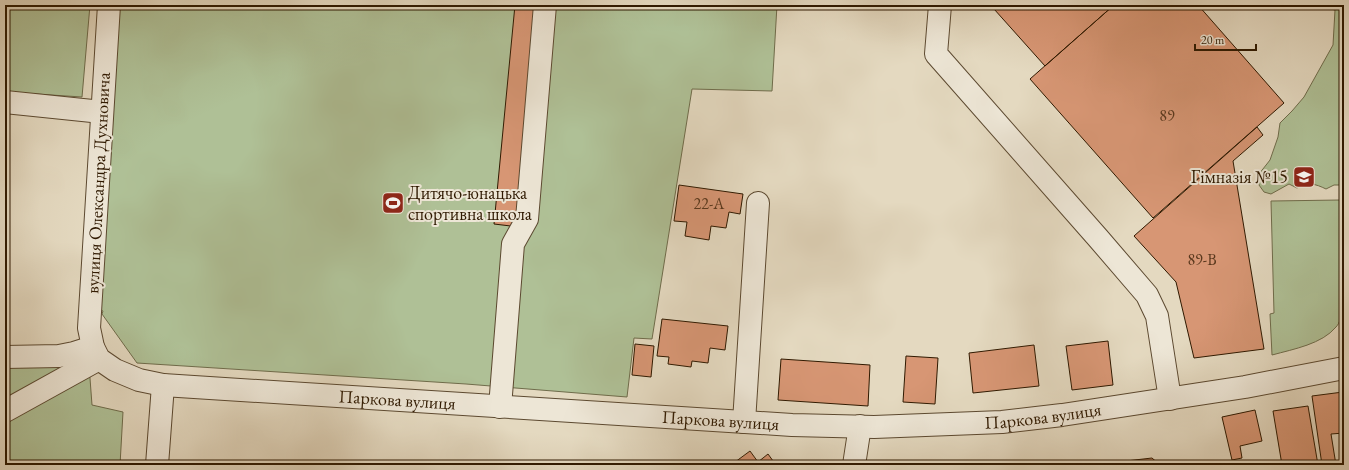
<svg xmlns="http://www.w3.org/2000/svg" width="1349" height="470" font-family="'EB Garamond',serif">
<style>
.green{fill:#afc096;stroke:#6f6c4b}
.water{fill:#97bbac;stroke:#6d7a67}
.building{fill:#d79674;stroke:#2f1900}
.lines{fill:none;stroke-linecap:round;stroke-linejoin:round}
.minor-casing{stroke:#5c4930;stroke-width:24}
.minor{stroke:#ede6d6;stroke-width:22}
.labels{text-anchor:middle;stroke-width:4;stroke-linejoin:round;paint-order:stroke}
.number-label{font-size:16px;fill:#59381d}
.poi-label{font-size:18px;fill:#2f1900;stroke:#ede6d6;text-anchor:end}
.street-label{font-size:18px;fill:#2f1900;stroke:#ede6d6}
</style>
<rect width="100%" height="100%" fill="#e4d9c0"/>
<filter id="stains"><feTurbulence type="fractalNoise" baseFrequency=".005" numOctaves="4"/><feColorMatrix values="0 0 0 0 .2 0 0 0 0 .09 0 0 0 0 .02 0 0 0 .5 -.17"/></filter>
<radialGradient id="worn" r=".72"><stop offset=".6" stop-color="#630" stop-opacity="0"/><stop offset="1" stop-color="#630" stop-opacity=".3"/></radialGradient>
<path class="green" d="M5,5H90L82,97L5,92Z
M109,5H777L772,91L692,89L652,339L634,338L627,397L466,384L137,363L102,314L103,311L91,305Z
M1331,5H1344V115L1343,124L1344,135L1341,140L1340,147L1343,160L1344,176L1340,181V185H1334L1326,189C1316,184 1306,181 1297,188L1289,184L1271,194L1264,192L1259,185V174L1270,160L1278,137L1280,123L1292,111L1304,97L1333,45L1335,10L1331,9Z
M1340,200L1342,312C1341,316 1340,323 1336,327C1322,344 1294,349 1272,355L1270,314L1274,313L1271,201Z
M5,360L89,365L92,405L123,412L120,465H5Z"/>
<path class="water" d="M1276,5H1325V9H1284Z"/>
<path class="building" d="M515,5H538L519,227L494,224Z
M997,5H1114L1045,66L994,9Z
M1114,5H1198L1284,103L1153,218L1030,79Z
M1343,22H1344V40H1341Z
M1257,127L1263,135L1233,161L1264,349L1194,358L1176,282L1134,236Z
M679,185L743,194L740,214L729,212L726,228L711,226L709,240L685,236L687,222L674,221Z
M662,319L728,326L725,350L710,348L708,363L692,361L691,367L668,364L669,357L657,356Z
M1108,341L1113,385L1072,390L1066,346Z
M635,344L654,346L651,377L632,375Z
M1034,345L1039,386L973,393L969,353Z
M906,356L938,358L935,404L903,402Z
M781,359L870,365L868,406L778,400Z
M1343,392L1344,433L1331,434L1336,465H1322L1312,396Z
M1308,406L1318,465H1282L1273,411Z
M1255,410L1262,441L1240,446L1242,458L1232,460L1222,417Z
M750,451L758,462L768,454L776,465H731Z
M1152,458L1160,465H1126V461Z"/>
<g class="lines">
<g class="minor-casing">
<g id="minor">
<path id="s1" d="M109,5L89,328L93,347L99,359L115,370L139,380L163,385L792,425L874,427L1002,422L1062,415L1245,387L1344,368"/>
<path d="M940,5L936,54L1098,238L1147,295L1157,316L1170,399"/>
<path d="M5,102L102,112"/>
<path d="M5,357L59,356L74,353L93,347"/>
<path d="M500,407L513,244L527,219L545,5"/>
<path d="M5,411L99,359"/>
<path d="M744,422L758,203"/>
<path d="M157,465L163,385"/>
<path d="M854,465L860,426"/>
</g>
</g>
<use href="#minor" class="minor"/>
</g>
<defs>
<g id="school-square" transform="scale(1.15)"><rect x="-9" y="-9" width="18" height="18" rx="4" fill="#8f2418" stroke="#ede6d6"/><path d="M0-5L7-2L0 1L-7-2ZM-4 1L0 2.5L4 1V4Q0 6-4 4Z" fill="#fff"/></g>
<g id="stadium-square" transform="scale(1.15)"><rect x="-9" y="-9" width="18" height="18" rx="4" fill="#8f2418" stroke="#ede6d6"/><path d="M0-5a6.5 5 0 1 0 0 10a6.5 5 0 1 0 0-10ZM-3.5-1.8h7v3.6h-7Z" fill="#fff"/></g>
</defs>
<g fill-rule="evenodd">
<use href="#school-square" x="1304" y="177"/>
<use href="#stadium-square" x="393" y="203"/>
</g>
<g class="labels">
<g class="number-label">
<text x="1167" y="121">89</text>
<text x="709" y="209">22-А</text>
<text x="1202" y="265">89-В</text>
</g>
<g class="poi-label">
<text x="1288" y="183">Гімназія №15</text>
<text x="408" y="199" text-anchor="start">Дитячо-юнацька<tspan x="408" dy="21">спортивна школа</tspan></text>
</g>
<g class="street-label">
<text transform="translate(98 183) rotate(-87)" y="6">вулиця Олександра Духновича</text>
<text dy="6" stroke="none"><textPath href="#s1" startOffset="661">Паркова вулиця</textPath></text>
<text dy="6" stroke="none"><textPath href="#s1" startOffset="1308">Паркова вулиця</textPath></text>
<text dy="6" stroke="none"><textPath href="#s1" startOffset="985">Паркова вулиця</textPath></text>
</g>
</g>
<rect width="1349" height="470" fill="none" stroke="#e4d9c0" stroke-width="20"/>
<rect x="6" y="6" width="1337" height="458" fill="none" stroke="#2f1900" stroke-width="2"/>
<rect x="10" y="10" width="1329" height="450" fill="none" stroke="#2f1900"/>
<path d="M1195 44v6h61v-6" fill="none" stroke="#2f1900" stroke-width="2"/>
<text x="1201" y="44" font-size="12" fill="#2f1900" stroke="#ede6d6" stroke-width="3" paint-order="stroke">20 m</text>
<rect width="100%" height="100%" filter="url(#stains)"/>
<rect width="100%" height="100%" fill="url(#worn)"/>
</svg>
